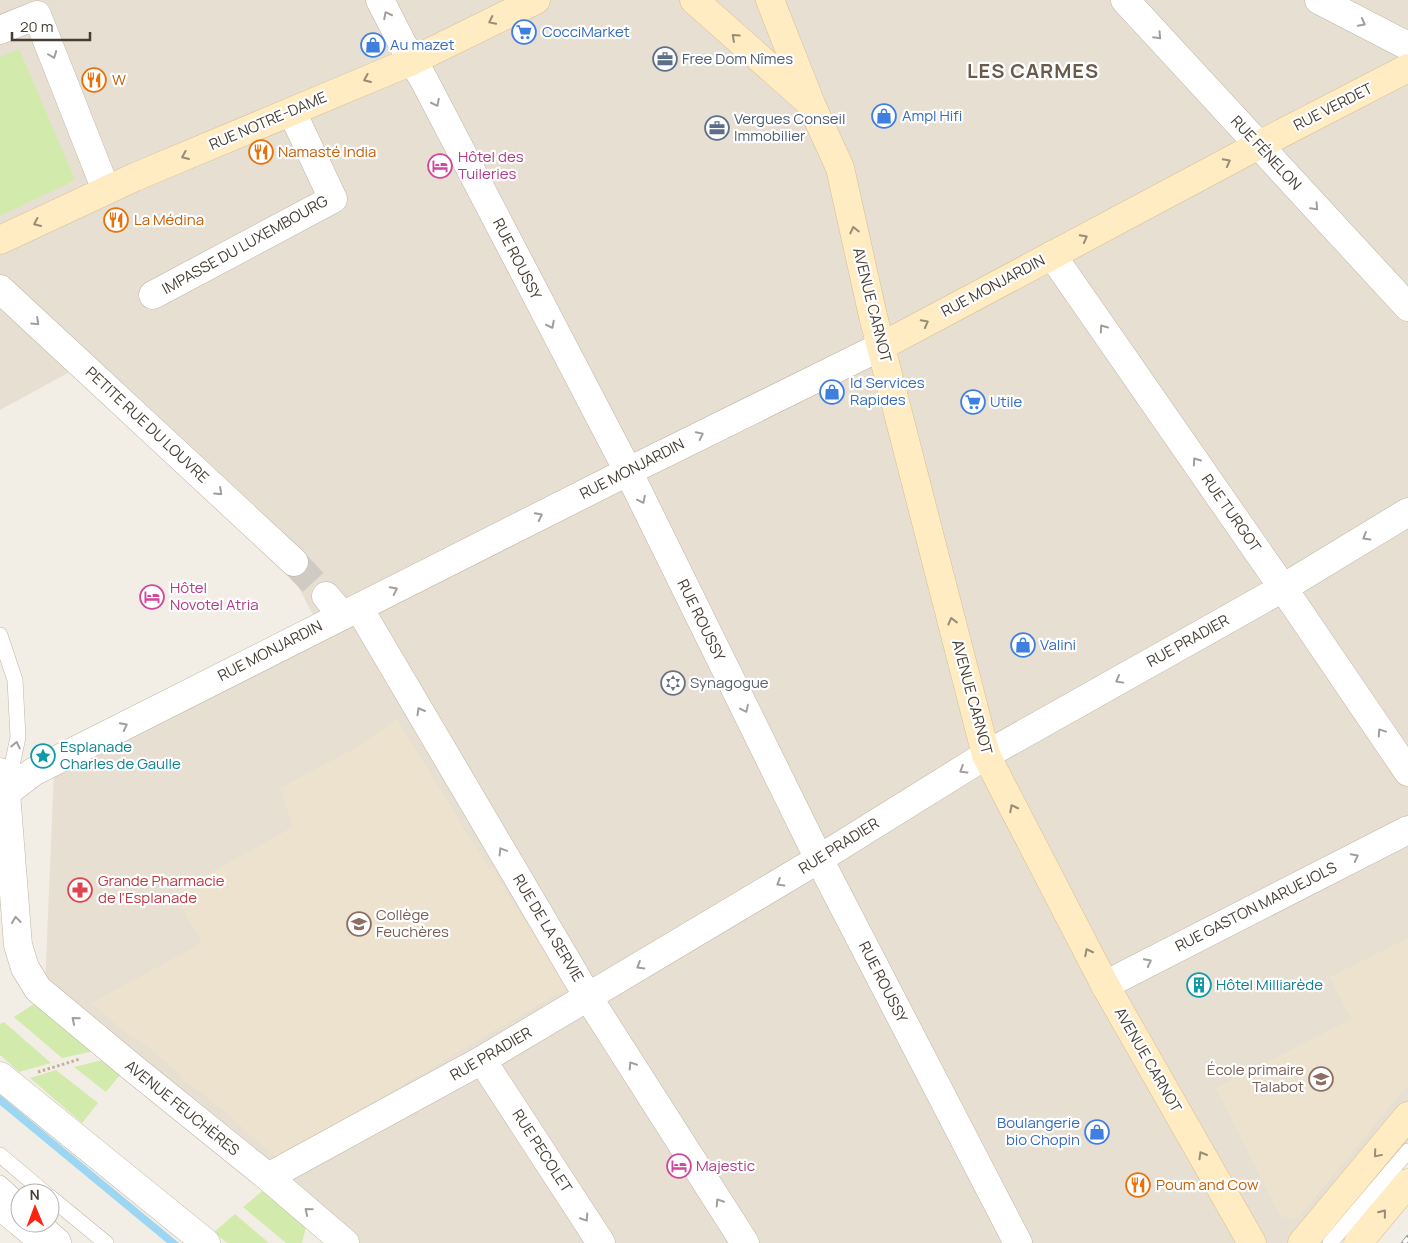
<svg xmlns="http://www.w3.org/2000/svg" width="1408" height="1243" font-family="Manrope,sans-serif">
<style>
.residential{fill:#e7dfd2}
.education{fill:#ede2ce}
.green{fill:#d2eaab}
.water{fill:#9dd6f3}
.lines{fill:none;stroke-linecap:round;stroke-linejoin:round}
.street-tunnel{stroke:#d0cbc2;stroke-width:28;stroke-dasharray:28 14;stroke-linecap:butt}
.lane-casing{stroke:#bfb5a7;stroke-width:16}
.street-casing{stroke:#bfb5a7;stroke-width:29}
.secondary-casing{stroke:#d6bf92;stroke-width:29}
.path{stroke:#c1b097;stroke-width:3;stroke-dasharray:2.5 2.5;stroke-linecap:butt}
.lane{stroke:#fff;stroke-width:15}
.street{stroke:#fff;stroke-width:28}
.secondary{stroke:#ffecc3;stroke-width:28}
.rail-casing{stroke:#959595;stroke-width:5.5}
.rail{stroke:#fff;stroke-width:4;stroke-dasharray:11;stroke-linecap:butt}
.oneway{stroke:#a29e9a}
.oneway2{stroke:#998c74}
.labels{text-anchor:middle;stroke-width:4.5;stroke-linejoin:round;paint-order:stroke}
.shop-label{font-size:15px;fill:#366cbe;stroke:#fff;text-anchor:start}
.service-label{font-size:15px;fill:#4e5e75;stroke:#fff;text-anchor:start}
.food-label{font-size:15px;fill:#c56008;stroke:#fff;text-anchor:start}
.street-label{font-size:15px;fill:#463e34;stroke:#fff}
.hotel-label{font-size:15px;fill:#b23c85;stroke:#fff;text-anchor:start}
.worship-label{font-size:15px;fill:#5b616d;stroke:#fff;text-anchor:start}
.culture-label{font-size:15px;fill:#0d838f;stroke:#fff;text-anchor:start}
.health-label{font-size:15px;fill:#be3a42;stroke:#fff;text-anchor:start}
.education-label{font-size:15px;fill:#785e54;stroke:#fff;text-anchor:start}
.district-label{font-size:20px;font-weight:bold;letter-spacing:1px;fill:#695b4b;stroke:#fff}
</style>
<rect width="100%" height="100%" fill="#f3eee5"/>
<path class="residential" d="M0,0H1408V1145L1327,1243H358L45,986L55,746L313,615L285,561L77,368L0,410Z"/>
<path class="education" d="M397,719L489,869L494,867L500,881L567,988L280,1157L275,1156L242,1129V1127L199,1090L197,1091L180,1077V1074L137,1038L133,1039L91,1003L202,943L174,893L293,827L280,788L359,746Z
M1408,938V1085L1297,1219L1280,1216L1216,1088L1351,1019L1330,977Z"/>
<path class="green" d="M19,49L75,180L0,216V57Z
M38,1001L99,1050L62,1058L14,1017Z
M4,1022L51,1063L19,1072L0,1055V1024Z
M111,1058L125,1069L106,1092L74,1067Z
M56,1070L98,1103L82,1123L30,1078Z
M266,1188L307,1223L302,1243H286L243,1207Z
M235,1214L269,1243H227L214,1232Z"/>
<path class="water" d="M0,1095L179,1243H167L0,1105Z"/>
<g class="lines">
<path class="street-tunnel" d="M294,562L326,596"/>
<g class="lane-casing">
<path id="lane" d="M0,635L15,680L18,737L8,785
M0,1155L45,1193
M0,1183L20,1201
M50,1197L106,1243
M45,1223L62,1238L64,1243
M1330,1243L1408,1151"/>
</g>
<g class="street-casing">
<path id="street" d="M380,0L403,45L424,80L628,471L819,859L1018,1243
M1125,0L1408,307
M1319,0L1408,46
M0,30L37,15L106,190
M1052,255L1283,588L1408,772
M0,289L294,562
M153,295L333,199L292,112
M326,596L342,615
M359,608L588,997L745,1243
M0,772L6,793L18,945L25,968L38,989L133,1068L268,1177L345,1243
M6,793L33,772L641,465L882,346
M1105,985L1408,830
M482,1060L601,1243
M0,1076L206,1243
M268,1177L482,1060L819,859L986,755L1283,588L1408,512
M0,1206L20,1222
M21,1223L45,1243"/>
</g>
<g class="secondary-casing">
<path id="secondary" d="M694,0L808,101
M770,0L811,104L840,168L873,316L986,755L1105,985L1252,1243
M0,240L135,177L412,61L536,0
M882,346L1259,145L1408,68
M1302,1243L1408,1116
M1358,1243L1408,1183"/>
</g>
<path class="path" d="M38,1072L80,1059"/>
<use href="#lane" class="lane"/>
<use href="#street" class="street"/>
<use href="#secondary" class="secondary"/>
<g class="rail-casing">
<path id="rail" d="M1404,1243L1408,1238"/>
</g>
<use href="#rail" class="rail"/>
</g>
<defs><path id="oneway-chevron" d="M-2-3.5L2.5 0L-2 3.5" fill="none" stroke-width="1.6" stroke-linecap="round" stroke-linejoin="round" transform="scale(1.25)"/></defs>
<g class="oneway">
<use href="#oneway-chevron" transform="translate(387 15) rotate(-117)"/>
<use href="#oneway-chevron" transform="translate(1362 23) rotate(28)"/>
<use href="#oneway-chevron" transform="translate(1158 36) rotate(47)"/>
<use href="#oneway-chevron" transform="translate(53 55) rotate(69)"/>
<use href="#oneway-chevron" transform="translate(436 103) rotate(63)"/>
<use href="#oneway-chevron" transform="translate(1315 207) rotate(47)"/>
<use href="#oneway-chevron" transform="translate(36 322) rotate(43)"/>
<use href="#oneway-chevron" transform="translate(551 325) rotate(63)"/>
<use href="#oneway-chevron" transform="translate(1103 328) rotate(-125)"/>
<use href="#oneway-chevron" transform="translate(700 435) rotate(-26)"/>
<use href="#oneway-chevron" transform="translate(1196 461) rotate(-125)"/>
<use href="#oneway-chevron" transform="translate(219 492) rotate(43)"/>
<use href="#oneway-chevron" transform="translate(642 500) rotate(64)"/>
<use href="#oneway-chevron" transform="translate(539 516) rotate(-27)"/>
<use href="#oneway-chevron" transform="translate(1366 537) rotate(149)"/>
<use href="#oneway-chevron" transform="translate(394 590) rotate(-27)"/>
<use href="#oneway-chevron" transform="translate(1119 680) rotate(151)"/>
<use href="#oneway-chevron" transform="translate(745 709) rotate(64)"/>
<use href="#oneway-chevron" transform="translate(420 711) rotate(-120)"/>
<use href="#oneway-chevron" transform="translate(124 726) rotate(-27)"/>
<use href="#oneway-chevron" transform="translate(1381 732) rotate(-124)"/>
<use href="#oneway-chevron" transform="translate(16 745) rotate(-78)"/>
<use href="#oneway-chevron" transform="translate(963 770) rotate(148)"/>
<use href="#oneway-chevron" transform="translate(502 851) rotate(-121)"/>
<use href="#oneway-chevron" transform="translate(1355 857) rotate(-27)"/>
<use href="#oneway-chevron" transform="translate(780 883) rotate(149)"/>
<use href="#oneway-chevron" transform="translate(16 920) rotate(-96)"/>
<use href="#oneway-chevron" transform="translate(1148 962) rotate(-27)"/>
<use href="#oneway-chevron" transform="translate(640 966) rotate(149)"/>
<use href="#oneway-chevron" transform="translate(75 1020) rotate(-140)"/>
<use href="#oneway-chevron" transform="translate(632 1065) rotate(-123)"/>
<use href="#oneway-chevron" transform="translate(719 1202) rotate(-123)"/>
<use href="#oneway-chevron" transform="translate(308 1211) rotate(-140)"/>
<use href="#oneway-chevron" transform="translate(585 1218) rotate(57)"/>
</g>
<g class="oneway2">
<use href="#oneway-chevron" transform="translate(492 21) rotate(154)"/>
<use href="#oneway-chevron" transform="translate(735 37) rotate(-138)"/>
<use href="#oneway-chevron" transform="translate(367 79) rotate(157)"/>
<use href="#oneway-chevron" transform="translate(185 156) rotate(157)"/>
<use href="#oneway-chevron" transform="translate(1227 162) rotate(-28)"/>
<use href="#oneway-chevron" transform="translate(37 223) rotate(155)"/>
<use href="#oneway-chevron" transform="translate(854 230) rotate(-103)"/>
<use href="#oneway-chevron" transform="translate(1084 238) rotate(-28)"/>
<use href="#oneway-chevron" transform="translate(925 323) rotate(-28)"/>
<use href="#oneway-chevron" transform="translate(952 621) rotate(-104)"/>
<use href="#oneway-chevron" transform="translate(1013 808) rotate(-117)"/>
<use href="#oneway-chevron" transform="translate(1088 952) rotate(-117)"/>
<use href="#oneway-chevron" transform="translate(1377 1154) rotate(130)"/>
<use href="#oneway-chevron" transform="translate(1202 1155) rotate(-120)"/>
<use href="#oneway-chevron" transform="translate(1383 1213) rotate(-51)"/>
</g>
<defs>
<g id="supermarket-ring" transform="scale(1.25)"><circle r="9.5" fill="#fff" stroke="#3f7fe0" stroke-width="1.5"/><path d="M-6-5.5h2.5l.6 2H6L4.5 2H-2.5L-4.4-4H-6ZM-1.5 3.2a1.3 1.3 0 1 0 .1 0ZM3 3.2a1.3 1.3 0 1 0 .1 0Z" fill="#3f7fe0"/></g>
<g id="shop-ring" transform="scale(1.25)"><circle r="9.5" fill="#fff" stroke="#3f7fe0" stroke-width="1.5"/><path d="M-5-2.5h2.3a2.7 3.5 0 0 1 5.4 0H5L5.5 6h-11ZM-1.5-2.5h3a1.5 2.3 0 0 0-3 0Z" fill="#3f7fe0"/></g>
<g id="office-ring" transform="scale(1.25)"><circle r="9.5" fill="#fff" stroke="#5c6f8a" stroke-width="1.5"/><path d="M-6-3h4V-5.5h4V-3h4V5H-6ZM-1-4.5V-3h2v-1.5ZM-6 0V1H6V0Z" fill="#5c6f8a"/></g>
<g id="restaurant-ring" transform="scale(1.25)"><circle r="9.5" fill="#fff" stroke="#e8710a" stroke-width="1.5"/><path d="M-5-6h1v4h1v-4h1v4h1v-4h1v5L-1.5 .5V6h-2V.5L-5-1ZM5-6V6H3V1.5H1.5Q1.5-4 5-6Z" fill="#e8710a"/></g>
<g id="hotel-ring" transform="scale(1.25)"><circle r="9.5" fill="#fff" stroke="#d1479c" stroke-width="1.5"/><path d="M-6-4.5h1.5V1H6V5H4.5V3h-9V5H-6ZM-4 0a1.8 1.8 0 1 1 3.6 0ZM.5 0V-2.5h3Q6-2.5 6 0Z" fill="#d1479c"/></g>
<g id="synagogue-ring" transform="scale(1.25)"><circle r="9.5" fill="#fff" stroke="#6b7280" stroke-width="1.5"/><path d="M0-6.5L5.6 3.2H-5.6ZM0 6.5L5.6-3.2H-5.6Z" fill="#6b7280"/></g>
<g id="sight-ring" transform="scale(1.25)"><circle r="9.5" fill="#fff" stroke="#0f9aa8" stroke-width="1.5"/><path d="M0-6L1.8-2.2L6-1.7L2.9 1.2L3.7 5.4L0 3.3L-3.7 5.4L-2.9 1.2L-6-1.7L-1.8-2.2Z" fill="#0f9aa8"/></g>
<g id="pharmacy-ring" transform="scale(1.25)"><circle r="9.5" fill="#fff" stroke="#e0444e" stroke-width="1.5"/><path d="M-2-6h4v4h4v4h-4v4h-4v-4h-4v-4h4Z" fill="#e0444e"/></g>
<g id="school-ring" transform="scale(1.25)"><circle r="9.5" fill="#fff" stroke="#8d6e63" stroke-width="1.5"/><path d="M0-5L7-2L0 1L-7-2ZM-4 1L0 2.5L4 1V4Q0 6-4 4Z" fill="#8d6e63"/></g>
<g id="building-ring" transform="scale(1.25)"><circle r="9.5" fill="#fff" stroke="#0f9aa8" stroke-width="1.5"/><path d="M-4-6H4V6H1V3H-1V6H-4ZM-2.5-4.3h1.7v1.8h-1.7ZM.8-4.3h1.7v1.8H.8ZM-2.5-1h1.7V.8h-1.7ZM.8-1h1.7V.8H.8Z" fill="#0f9aa8"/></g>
</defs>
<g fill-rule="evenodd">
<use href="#supermarket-ring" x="524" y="32"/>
<use href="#shop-ring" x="373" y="45"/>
<use href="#office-ring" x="665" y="59"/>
<use href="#restaurant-ring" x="94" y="80"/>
<use href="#shop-ring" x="884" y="116"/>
<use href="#office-ring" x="717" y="128"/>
<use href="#restaurant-ring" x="261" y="152"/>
<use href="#hotel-ring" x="440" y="166"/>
<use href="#restaurant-ring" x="116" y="220"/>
<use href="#shop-ring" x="832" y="392"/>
<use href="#supermarket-ring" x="973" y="402"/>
<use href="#hotel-ring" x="152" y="597"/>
<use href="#shop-ring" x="1023" y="645"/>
<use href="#synagogue-ring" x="673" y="683"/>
<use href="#sight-ring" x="43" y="756"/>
<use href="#pharmacy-ring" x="80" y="890"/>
<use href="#school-ring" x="359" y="924"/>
<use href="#building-ring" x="1199" y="985"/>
<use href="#school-ring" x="1321" y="1079"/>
<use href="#shop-ring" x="1097" y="1132"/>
<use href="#hotel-ring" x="679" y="1166"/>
<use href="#restaurant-ring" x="1138" y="1185"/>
</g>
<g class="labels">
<g class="shop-label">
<text x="542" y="37">CocciMarket</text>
<text x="390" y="50">Au mazet</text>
<text x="902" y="121">Ampl Hifi</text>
<text x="850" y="388">Id Services<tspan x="850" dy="17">Rapides</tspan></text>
<text x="990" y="407">Utile</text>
<text x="1040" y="650">Valini</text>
<text x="1080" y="1128" text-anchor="end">Boulangerie<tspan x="1080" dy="17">bio Chopin</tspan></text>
</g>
<g class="service-label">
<text x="682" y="64">Free Dom Nîmes</text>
<text x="734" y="124">Vergues Conseil<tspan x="734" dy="17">Immobilier</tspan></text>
</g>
<g class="food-label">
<text x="112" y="85">W</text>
<text x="278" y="157">Namasté India</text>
<text x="134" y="225">La Médina</text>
<text x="1156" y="1190">Poum and Cow</text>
</g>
<g class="street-label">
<text transform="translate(1333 107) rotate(-27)" y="5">RUE VERDET</text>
<text transform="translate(268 121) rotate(-23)" y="5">RUE NOTRE-DAME</text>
<text transform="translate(1266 153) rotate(47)" y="5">RUE FÉNELON</text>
<text transform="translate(245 245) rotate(-29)" y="5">IMPASSE DU LUXEMBOURG</text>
<text transform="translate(517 259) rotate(63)" y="5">RUE ROUSSY</text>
<text transform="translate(993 286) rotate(-28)" y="5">RUE MONJARDIN</text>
<text transform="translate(872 305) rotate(76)" y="5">AVENUE CARNOT</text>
<text transform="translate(147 425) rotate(43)" y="5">PETITE RUE DU LOUVRE</text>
<text transform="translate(632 469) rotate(-27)" y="5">RUE MONJARDIN</text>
<text transform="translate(1231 513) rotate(55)" y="5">RUE TURGOT</text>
<text transform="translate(701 620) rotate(64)" y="5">RUE ROUSSY</text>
<text transform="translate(1188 641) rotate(-29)" y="5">RUE PRADIER</text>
<text transform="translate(270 651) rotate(-27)" y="5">RUE MONJARDIN</text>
<text transform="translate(972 697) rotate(75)" y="5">AVENUE CARNOT</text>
<text transform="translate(839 846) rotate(-32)" y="5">RUE PRADIER</text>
<text transform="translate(1256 907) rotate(-27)" y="5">RUE GASTON MARUEJOLS</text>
<text transform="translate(548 928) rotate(59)" y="5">RUE DE LA SERVIE</text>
<text transform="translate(883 982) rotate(63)" y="5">RUE ROUSSY</text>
<text transform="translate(491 1054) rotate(-30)" y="5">RUE PRADIER</text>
<text transform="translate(1148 1060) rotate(60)" y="5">AVENUE CARNOT</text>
<text transform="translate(182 1108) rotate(39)" y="5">AVENUE FEUCHÈRES</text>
<text transform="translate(542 1151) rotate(57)" y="5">RUE PECOLET</text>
</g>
<g class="hotel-label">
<text x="458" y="162">Hôtel des<tspan x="458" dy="17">Tuileries</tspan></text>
<text x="170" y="593">Hôtel<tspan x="170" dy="17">Novotel Atria</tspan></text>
<text x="696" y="1171">Majestic</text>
</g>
<g class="worship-label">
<text x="690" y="688">Synagogue</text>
</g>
<g class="culture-label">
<text x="60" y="752">Esplanade<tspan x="60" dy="17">Charles de Gaulle</tspan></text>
<text x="1216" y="990">Hôtel Milliarède</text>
</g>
<g class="health-label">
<text x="98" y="886">Grande Pharmacie<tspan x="98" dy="17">de l'Esplanade</tspan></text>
</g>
<g class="education-label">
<text x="376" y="920">Collège<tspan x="376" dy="17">Feuchères</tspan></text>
<text x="1304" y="1075" text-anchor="end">École primaire<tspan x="1304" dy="17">Talabot</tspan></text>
</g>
<g class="district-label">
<text x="1033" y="78">LES CARMES</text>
</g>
</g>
<g transform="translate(35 1208) rotate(359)"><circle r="24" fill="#ffffff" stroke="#b5b2ae"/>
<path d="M0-4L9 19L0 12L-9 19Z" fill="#ff2410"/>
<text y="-8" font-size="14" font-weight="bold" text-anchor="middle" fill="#463e34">N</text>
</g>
<path d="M12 32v8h78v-8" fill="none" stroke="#463e34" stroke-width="2.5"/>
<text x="20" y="32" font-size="15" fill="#463e34" stroke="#ffffff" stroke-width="4" paint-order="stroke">20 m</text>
</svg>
